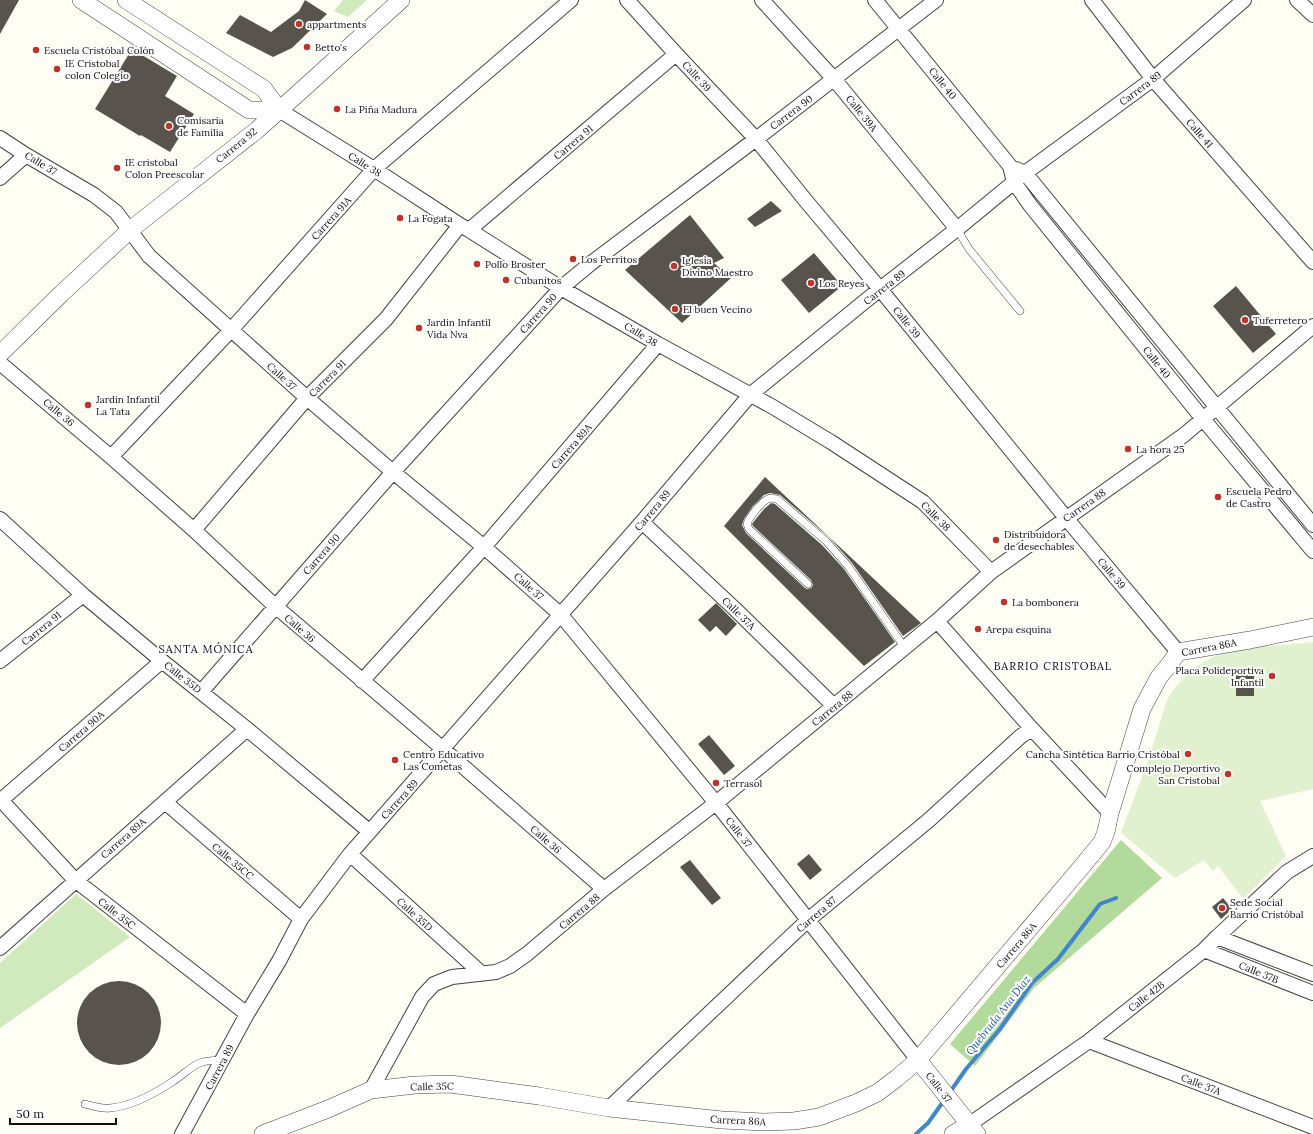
<svg xmlns="http://www.w3.org/2000/svg" width="1313" height="1134" font-family="Lora,serif">
<style>
.green{fill:#d0e9bd}
.forest{fill:#b2da9d}
.pitch{fill:#e1f1cf}
.lines{fill:none;stroke-linecap:round;stroke-linejoin:round}
.stream{stroke:#4286ca;stroke-width:4}
.building{fill:#59534d}
.service-casing{stroke:#434343;stroke-width:8}
.minor-casing{stroke:#434343;stroke-width:16}
.tertiary-casing{stroke:#434343;stroke-width:18}
.service{stroke:#fff;stroke-width:7}
.minor{stroke:#fff;stroke-width:14}
.tertiary{stroke:#fff;stroke-width:17}
.poi-dot{fill:#be332a;stroke:#fff;stroke-width:1.5}
.labels{text-anchor:middle;stroke-width:4;stroke-linejoin:round;paint-order:stroke}
.poi-label{font-size:10px;fill:#101010;stroke:#fff;text-anchor:start}
.street-label{font-size:10px;fill:#101010;stroke:#fff}
.neighbourhood-label{font-size:11px;letter-spacing:1px;fill:#101010;stroke:#fff}
.water-label{font-size:11px;font-style:italic;fill:#1b59a0;stroke:#fff}
</style>
<rect width="100%" height="100%" fill="#fffef4"/>
<path class="green" d="M343,0H367L348,17L334,11Z
M76,894L130,937L0,1028V963Z"/>
<path class="forest" d="M1121,840L1162,878L1034,988L975,1066L950,1044Z"/>
<path class="pitch" d="M1313,642V789L1260,801L1286,856L1243,899L1218,866L1213,871L1204,860L1175,878L1121,833L1149,758L1167,700L1173,690L1185,676L1204,661L1230,650L1248,646L1284,645Z"/>
<g class="lines">
<path class="stream" d="M950,1092L966,1069L1000,1029L1032,983L1058,959L1100,904L1116,898
M916,1134L928,1123L945,1099"/>
</g>
<path class="building" d="M0,0H19L0,34Z
M305,0L327,14L292,48L273,57L226,33L240,15L271,32L299,11Z
M132,49L177,76L165,96L194,114L170,152L141,135L140,136L95,109Z
M771,201L782,211L755,227L747,219Z
M690,215L724,258L714,263L731,278L682,323L625,270Z
M814,253L842,286L809,313L781,280Z
M1236,286L1276,334L1253,353L1213,306Z
M765,477L921,623L903,636L852,563L830,538L780,495L770,493L764,495L753,506L744,519L742,525L746,533L805,588L807,589L811,588L813,585L811,580L753,526L752,524L755,520L764,509L771,503L775,504L822,545L844,569L895,642L864,666L724,526Z
M716,603L737,624L726,636L716,626L710,632L698,620Z
M1236,672H1254V696H1236Z
M709,735L735,766L724,775L698,744Z
M809,854L822,870L810,880L797,864Z
M690,860L721,898L712,905L680,867Z
M1223,898L1232,909L1221,919L1212,907Z
M77 1023a42 42 0 1 1 84 0a42 42 0 1 1-84 0Z"/>
<g class="lines">
<g class="service-casing">
<path id="service" d="M957,229L969,249L1020,311
M808,584L749,529L747,524C749,517 763,500 770,498C772,498 774,499 777,499L826,541L848,566L905,648
M85,1104C93,1106 102,1109 110,1108C133,1106 154,1094 172,1082C192,1069 196,1058 222,1061"/>
</g>
<g class="minor-casing">
<path id="minor" d="M627,0L676,54L756,139L806,201L880,289L1066,518L1178,652
M762,0L834,79L957,229
M875,0L1010,166L1014,182L1030,205L1203,419L1313,551
M1092,0L1153,79L1313,262
M1297,0L1313,15
M279,110L374,169L460,225L469,230L561,288L658,344L773,407L831,442L923,502L991,572
M0,138L26,155L94,195L116,212L149,256L307,398L393,472L484,547L561,615L716,803L918,1060
M1016,169L1025,173L1313,525
M0,178L26,155
M469,230L676,54
M0,363L111,457L194,530L275,606L443,749L604,889
M111,457L231,330L374,169L571,0
M0,519L83,595L162,661L247,729L369,831
M642,522L736,610L834,706
M194,530L307,398L386,319L460,225
M937,621L1032,729L1110,813
M0,661L83,595
M362,681L484,547L658,344
M201,692L393,472L561,288L590,264L756,139L936,0
M0,799L75,880L247,1014
M0,801L162,661
M165,802L301,919
M350,854L481,973
M1217,937L1313,974
M0,948L247,729
M1204,950L1313,993
M1089,1041L1313,1127
M371,1090L422,997L434,984L452,977L496,972L510,966L527,954L604,889L716,803L937,621L991,572L1184,435L1313,326
M609,1108L808,920L929,820L1021,736L1032,729
M970,1124L1089,1041L1204,950L1217,937L1287,872L1313,856
M182,1134L247,1014L279,961L301,919L350,854L642,522L750,395L880,289L957,229L1025,173L1153,79L1244,0"/>
</g>
<g class="tertiary-casing">
<path id="tertiary" d="M81,0L249,110H279
M126,0L264,89L279,110
M0,354L61,294L130,230L257,130L304,88L401,0
M918,1060L977,1134
M263,1134L328,1109L371,1090L415,1085L450,1084L539,1096L609,1108L722,1120L764,1122L794,1121L819,1117L856,1103L877,1093L897,1078L918,1060L1084,864L1102,842L1106,832L1110,813L1142,709L1159,677L1169,665L1178,652L1250,640L1313,627
M953,1134L970,1124"/>
</g>
<use href="#service" class="service"/>
<use href="#minor" class="minor"/>
<use href="#tertiary" class="tertiary"/>
</g>
<g class="poi-dot">
<circle cx="299" cy="24" r="4"/>
<circle cx="307" cy="47" r="4"/>
<circle cx="36" cy="50" r="4"/>
<circle cx="57" cy="69" r="4"/>
<circle cx="337" cy="109" r="4"/>
<circle cx="169" cy="126" r="4"/>
<circle cx="117" cy="168" r="4"/>
<circle cx="400" cy="218" r="4"/>
<circle cx="573" cy="259" r="4"/>
<circle cx="477" cy="264" r="4"/>
<circle cx="674" cy="266" r="4"/>
<circle cx="506" cy="280" r="4"/>
<circle cx="811" cy="283" r="4"/>
<circle cx="675" cy="309" r="4"/>
<circle cx="1245" cy="320" r="4"/>
<circle cx="419" cy="328" r="4"/>
<circle cx="88" cy="405" r="4"/>
<circle cx="1128" cy="449" r="4"/>
<circle cx="1218" cy="497" r="4"/>
<circle cx="996" cy="540" r="4"/>
<circle cx="1004" cy="602" r="4"/>
<circle cx="978" cy="629" r="4"/>
<circle cx="1272" cy="676" r="4"/>
<circle cx="1188" cy="754" r="4"/>
<circle cx="395" cy="760" r="4"/>
<circle cx="1228" cy="774" r="4"/>
<circle cx="716" cy="783" r="4"/>
<circle cx="1222" cy="908" r="4"/>
</g>
<g class="labels">
<g class="poi-label">
<text x="307" y="28">appartments</text>
<text x="315" y="51">Betto's</text>
<text x="44" y="54">Escuela Cristóbal Colón</text>
<text x="65" y="67">IE Cristobal<tspan x="65" dy="12">colon Colegio</tspan></text>
<text x="345" y="113">La Piña Madura</text>
<text x="177" y="124">Comisaria<tspan x="177" dy="12">de Familia</tspan></text>
<text x="125" y="166">IE cristobal<tspan x="125" dy="12">Colon Preescolar</tspan></text>
<text x="408" y="222">La Fogata</text>
<text x="581" y="263">Los Perritos</text>
<text x="682" y="264">Iglesia<tspan x="682" dy="12">Divino Maestro</tspan></text>
<text x="485" y="268">Pollo Broster</text>
<text x="514" y="284">Cubanitos</text>
<text x="819" y="287">Los Reyes</text>
<text x="683" y="313">El buen Vecino</text>
<text x="1253" y="324">Tuferretero</text>
<text x="427" y="326">Jardin Infantil<tspan x="427" dy="12">Vida Nva</tspan></text>
<text x="96" y="403">Jardin Infantil<tspan x="96" dy="12">La Tata</tspan></text>
<text x="1136" y="453">La hora 25</text>
<text x="1226" y="495">Escuela Pedro<tspan x="1226" dy="12">de Castro</tspan></text>
<text x="1004" y="538">Distribuidora<tspan x="1004" dy="12">de desechables</tspan></text>
<text x="1012" y="606">La bombonera</text>
<text x="986" y="633">Arepa esquina</text>
<text x="1264" y="674" text-anchor="end">Placa Polideportiva<tspan x="1264" dy="12">Infantil</tspan></text>
<text x="403" y="758">Centro Educativo<tspan x="403" dy="12">Las Cometas</tspan></text>
<text x="1180" y="758" text-anchor="end">Cancha Sintética Barrio Cristóbal</text>
<text x="1220" y="772" text-anchor="end">Complejo Deportivo<tspan x="1220" dy="12">San Cristobal</tspan></text>
<text x="724" y="787">Terrasol</text>
<text x="1230" y="906">Sede Social<tspan x="1230" dy="12">Barrio Cristóbal</tspan></text>
</g>
<g class="street-label">
<text transform="translate(697 76) rotate(47)" y="4">Calle 39</text>
<text transform="translate(943 83) rotate(51)" y="4">Calle 40</text>
<text transform="translate(1140 88) rotate(-37)" y="4">Carrera 89</text>
<text transform="translate(791 112) rotate(-37)" y="4">Carrera 90</text>
<text transform="translate(862 113) rotate(51)" y="4">Calle 39A</text>
<text transform="translate(1200 133) rotate(49)" y="4">Calle 41</text>
<text transform="translate(573 142) rotate(-40)" y="4">Carrera 91</text>
<text transform="translate(236 145) rotate(-39)" y="4">Carrera 92</text>
<text transform="translate(41 163) rotate(31)" y="4">Calle 37</text>
<text transform="translate(365 164) rotate(32)" y="4">Calle 38</text>
<text transform="translate(331 218) rotate(-48)" y="4">Carrera 91A</text>
<text transform="translate(884 287) rotate(-38)" y="4">Carrera 89</text>
<text transform="translate(538 313) rotate(-48)" y="4">Carrera 90</text>
<text transform="translate(907 322) rotate(51)" y="4">Calle 39</text>
<text transform="translate(641 334) rotate(31)" y="4">Calle 38</text>
<text transform="translate(1157 362) rotate(51)" y="4">Calle 40</text>
<text transform="translate(282 376) rotate(42)" y="4">Calle 37</text>
<text transform="translate(327 378) rotate(-45)" y="4">Carrera 91</text>
<text transform="translate(59 412) rotate(40)" y="4">Calle 36</text>
<text transform="translate(571 446) rotate(-49)" y="4">Carrera 89A</text>
<text transform="translate(1084 505) rotate(-35)" y="4">Carrera 88</text>
<text transform="translate(652 510) rotate(-50)" y="4">Carrera 89</text>
<text transform="translate(936 516) rotate(45)" y="4">Calle 38</text>
<text transform="translate(321 554) rotate(-49)" y="4">Carrera 90</text>
<text transform="translate(1112 573) rotate(50)" y="4">Calle 39</text>
<text transform="translate(529 586) rotate(41)" y="4">Calle 37</text>
<text transform="translate(739 613) rotate(44)" y="4">Calle 37A</text>
<text transform="translate(41 628) rotate(-39)" y="4">Carrera 91</text>
<text transform="translate(300 628) rotate(41)" y="4">Calle 36</text>
<text transform="translate(1209 647) rotate(-11)" y="4">Carrera 86A</text>
<text transform="translate(183 677) rotate(38)" y="4">Calle 35D</text>
<text transform="translate(832 708) rotate(-39)" y="4">Carrera 88</text>
<text transform="translate(81 731) rotate(-41)" y="4">Carrera 90A</text>
<text transform="translate(399 799) rotate(-48)" y="4">Carrera 89</text>
<text transform="translate(739 832) rotate(52)" y="4">Calle 37</text>
<text transform="translate(123 838) rotate(-41)" y="4">Carrera 89A</text>
<text transform="translate(546 839) rotate(41)" y="4">Calle 36</text>
<text transform="translate(233 861) rotate(40)" y="4">Calle 35CC</text>
<text transform="translate(579 911) rotate(-40)" y="4">Carrera 88</text>
<text transform="translate(117 913) rotate(38)" y="4">Calle 35C</text>
<text transform="translate(415 914) rotate(42)" y="4">Calle 35D</text>
<text transform="translate(816 914) rotate(-41)" y="4">Carrera 87</text>
<text transform="translate(1016 945) rotate(-50)" y="4">Carrera 86A</text>
<text transform="translate(1259 972) rotate(22)" y="4">Calle 37B</text>
<text transform="translate(1146 996) rotate(-38)" y="4">Calle 42B</text>
<text transform="translate(219 1067) rotate(-62)" y="4">Carrera 89</text>
<text transform="translate(1201 1084) rotate(21)" y="4">Calle 37A</text>
<text transform="translate(432 1086) rotate(-1)" y="4">Calle 35C</text>
<text transform="translate(939 1087) rotate(52)" y="4">Calle 37</text>
<text transform="translate(738 1120) rotate(3)" y="4">Carrera 86A</text>
</g>
<g class="neighbourhood-label">
<text x="206" y="653">SANTA MÓNICA</text>
<text x="1053" y="670">BARRIO CRISTOBAL</text>
</g>
<g class="water-label">
<text transform="translate(998 1015) rotate(-52)" y="4">Quebrada Ana Díaz</text>
</g>
</g>
<path d="M10 1118v6h106v-6" fill="none" stroke="#101010" stroke-width="2"/>
<text x="16" y="1118" font-size="12" fill="#101010" stroke="#ffffff" stroke-width="3" paint-order="stroke">50 m</text>
</svg>
